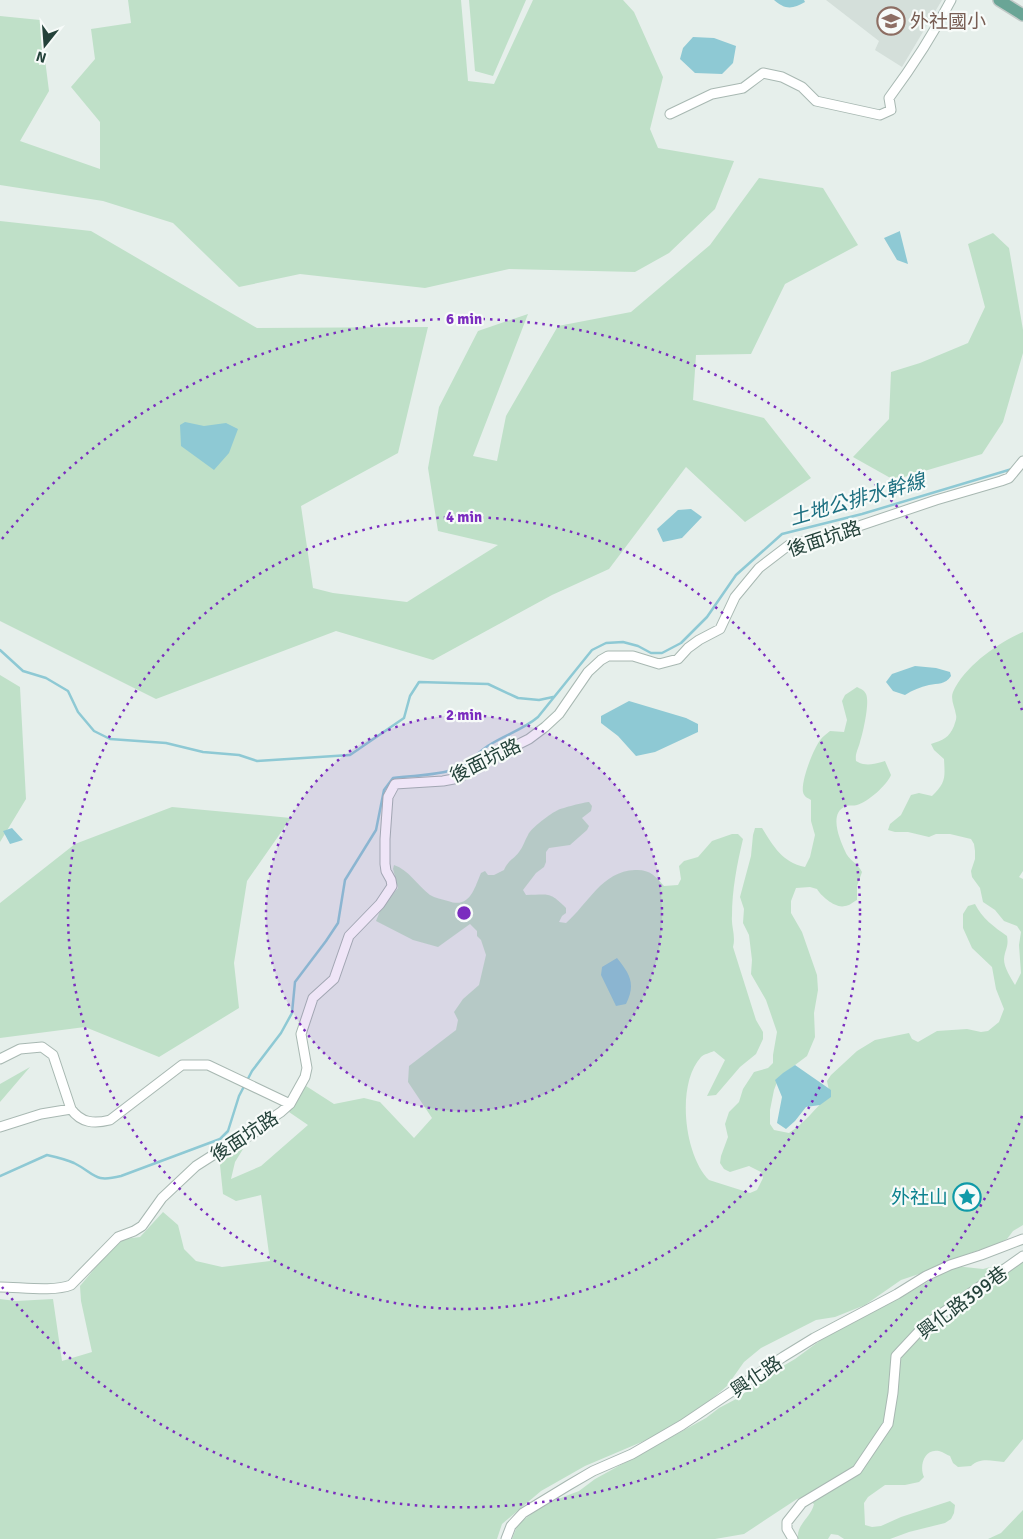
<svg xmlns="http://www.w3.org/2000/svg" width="1023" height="1539" font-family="Signika,'Noto Sans TC',sans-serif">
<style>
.built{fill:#d4dfda}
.green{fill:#bfe0c8}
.water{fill:#8ec9d4}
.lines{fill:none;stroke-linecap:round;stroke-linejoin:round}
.stream{stroke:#8ec9d4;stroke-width:2.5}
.minor-casing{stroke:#a8b8b2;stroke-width:11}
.major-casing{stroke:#c2cac8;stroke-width:14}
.minor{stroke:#fff;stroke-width:9}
.major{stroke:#6aa596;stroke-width:11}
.ring{fill:none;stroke:#7b2cbf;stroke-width:2.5;stroke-dasharray:2.5 5}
.labels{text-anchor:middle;stroke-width:4.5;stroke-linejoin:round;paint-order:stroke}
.education-label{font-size:19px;fill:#785e54;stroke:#f7fbf9;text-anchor:start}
.street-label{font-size:19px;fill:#24423a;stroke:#f7fbf9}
.culture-label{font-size:19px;fill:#0d838f;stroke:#f7fbf9;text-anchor:end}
.water-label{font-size:20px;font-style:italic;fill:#1c6f80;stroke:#f7fbf9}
.centre{fill:#7b2cbf;stroke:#f7fbf9;stroke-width:2.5}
.ring-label{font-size:15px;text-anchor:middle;font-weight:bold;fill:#7b2cbf;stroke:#f7fbf9;stroke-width:4.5;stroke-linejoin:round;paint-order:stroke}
</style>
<rect width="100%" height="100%" fill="#e6efeb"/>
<path class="built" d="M826,0H942L902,67L875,50L879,41Z"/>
<path class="green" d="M128,0H461L468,81L494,84L533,0H623L634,12L663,77L650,129L658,148L734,161L715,209L669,253L635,272L509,269L425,288L300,274L239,287L173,223L103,201L0,185V16L40,20L49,91L20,141L100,169V122L71,87L95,59L91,29L131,23Z
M469,0H526L493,76L475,71Z
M759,178L823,188L858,245L785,284L751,354L696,355L693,400L764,418L811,478L745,522L686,467L609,569L552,595L433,660L336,631L156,699L0,621V221L91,231L257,328L428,327L398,453L301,506L313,588L333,593L407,602L498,545L438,531L428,468L439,407L478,331L528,314L473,456L497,461L506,416L558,326L631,312L710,245Z
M993,233L1009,248L1023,330V353L1003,422L982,454L894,480L853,457L889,419L891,372L920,363L968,343L985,307L968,244Z
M1023,632V871L1019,877L1023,879V1225L1013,1231L1007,1239L997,1244L968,1254L940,1267L901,1280L865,1305L835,1317L816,1320L761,1348L744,1362L727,1386L705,1405L651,1438L585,1466L541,1491L502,1524L497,1539H0V1299L16,1301L53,1299L62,1361L92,1352L81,1301L80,1286L111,1249L124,1239L140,1237L163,1212L178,1225L184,1249L196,1261L222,1267L270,1261L261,1195L236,1201L223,1194L220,1165L232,1150L243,1149L235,1162L231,1179L261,1166L308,1125L289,1112L306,1086L334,1104L364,1098L380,1102L414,1138L432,1118L408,1082L409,1066L456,1030L458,1020L454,1012L463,999L479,985L486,955L481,940L477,936V931L470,924L438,947L413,940L376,921L382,906L398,888L393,869L394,865C409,870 417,885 430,895C435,898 442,899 448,901C470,909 474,889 481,873L485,871L488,875H494L504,870C508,860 513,860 519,852C523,847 525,840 528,835C531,828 551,813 558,810C562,808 585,802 589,802L592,806L591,811L582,818L589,826L587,830L570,845L549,848L546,852V862L544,867L536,873L523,890L526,895C549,895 549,891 566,908V913L562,916L559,922L566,923C588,904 602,871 635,870C649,869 656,876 664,886L678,885L681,879L679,866L684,861L698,857L712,841L732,834H738L743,839C737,864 732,890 732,916C731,927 736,936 733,947L756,1020L763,1032V1039L756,1054L740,1067L716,1095L707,1096L725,1060L714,1051C710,1053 704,1054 701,1057C676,1084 684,1155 709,1180L750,1193L757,1190L763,1178L761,1172L749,1166L730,1172L724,1169L720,1163L721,1156L728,1137L725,1124L729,1112L739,1102L743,1089L754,1072L768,1068L773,1063V1055L777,1032L766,1000L751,974L752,960L749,935L743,923L744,909L740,897L751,856L753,835L755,828H762C774,847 782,862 805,867L810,857L815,835L811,821V800C808,798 804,797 803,792C801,781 813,749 821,739C823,736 827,734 830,731L844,732L847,720L842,701L845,695L857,687C861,689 864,690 866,694C870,702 863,733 860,742C858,750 855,753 856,761C866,767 874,764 885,761L891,775C887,785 868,802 857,805C854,806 849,805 846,806C828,813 840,840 845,851C848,860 858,863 862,872L857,886V900C853,902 849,906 845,906C836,909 821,896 817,889L810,887L796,888L791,901V913L802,932L817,975L818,990L814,1013L815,1037L807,1056L779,1077L774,1090L770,1110V1124L774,1130L789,1133C805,1123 815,1108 830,1095L827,1081L831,1075L857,1051L875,1040L909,1033L912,1039L918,1042L937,1031L967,1029L981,1032L988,1031L999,1022L1004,1009L996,989L992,967L972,948L963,928V914L968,906L975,904C982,918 994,927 1007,936C1009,947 1005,949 1004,959C1004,968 1011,978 1015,985L1021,973L1019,945L1021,932L1017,926L1004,921L995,910L983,902L980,888L972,877L971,871L975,859V851L974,844L971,839L950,834H936L929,837L908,832H895L888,830L890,824L901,815L911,795L919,793L932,796C946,782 945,778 944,759L934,750L931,744C943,740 949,738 954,726C955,722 957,719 956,715C955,707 950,699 953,692C965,666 998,643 1023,632Z
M0,675L20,687L26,799L0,842Z
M172,807L291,818L247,881L234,963L239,1008L159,1057L85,1027L0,1038V903L75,844Z
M30,1067L0,1102V1084Z
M1023,1254V1439L1004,1462C992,1461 980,1457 971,1466L958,1467L953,1463L950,1456C947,1455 943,1452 939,1451C924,1448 919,1466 924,1477L919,1482L905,1485H885L868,1497L864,1503L865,1525L872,1527L881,1526L901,1517L950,1501L955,1505L954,1513L951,1519L945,1523L909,1532L890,1539H844L838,1535L831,1534L828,1539H798C796,1524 811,1518 814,1504L804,1497L797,1499L744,1534L715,1539H512L518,1524L545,1504L579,1491L595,1479L706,1418L719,1408L738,1398L766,1376L795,1359L829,1334L905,1295L955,1266L983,1269L1009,1262Z
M1023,1510V1539H988L1001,1533Z"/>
<path class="water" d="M774,0H804L805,2C793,9 785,10 774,0Z
M693,37L714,38L736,46L733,63L722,74L695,73L680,59L683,48Z
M900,231V232L908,264L897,260L884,238Z
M185,422L204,426L226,423L238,429L229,453L214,470L181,446L180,425Z
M691,509L702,517L682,538L663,542L657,529L678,510Z
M915,666L936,668L950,672L951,676C945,685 938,683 929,685C920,687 913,690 905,695L893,691L886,682L892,674Z
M629,701L686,718L698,724V732L655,752L636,756L618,736L601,723V716Z
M12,828L23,840L10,844L3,831Z
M617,958C630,974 636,984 626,1004L616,1006L601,975L602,967Z
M795,1065L831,1090V1097L820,1105L806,1107L795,1121L786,1129L777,1123L782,1097L775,1080L783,1073Z"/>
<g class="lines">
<path class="stream" d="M0,650L23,671L46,678L68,691L78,712L94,731L110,739L166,743L203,752L239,755L257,761L350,755L404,718L410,696L419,682L488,684L518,698L539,700L553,697
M0,1176L47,1155C56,1157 65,1159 74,1163C96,1174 93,1183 121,1176L220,1139L228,1131L239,1096L252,1071L281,1033L292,1013L295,982L326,941L338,923L345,880L376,830L384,790L393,778C414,775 436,776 455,769C470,764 478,751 491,744C507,734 524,729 538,717L592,650L606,643L623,642L638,646L651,653H662L681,643L707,617L736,575L782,534L862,514L1012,469"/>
<g class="minor-casing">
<path id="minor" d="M670,114L712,94L743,88L763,73L782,77L802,87L816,101L880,115L891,110L889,98C912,67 933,35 951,0
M0,1059L20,1049L42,1047L53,1055L71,1109
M0,1127L41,1114L71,1109C81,1123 94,1124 110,1120L182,1065H208L290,1104
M0,1287C20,1287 54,1292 71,1285L118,1237L134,1231L142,1226L162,1198L196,1166L232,1143L252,1135L260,1126L281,1112L290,1104L305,1077L307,1068L301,1034L313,998L334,979L349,936L380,904L392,886L391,880L386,871L385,864V839L388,797L395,784L443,781L459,778L481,763L529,739L545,727L559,714L588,672L601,660L608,656H633L659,664L678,659L688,648L699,640L720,629L735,597L759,568L789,545L859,526L936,500L1001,481L1009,478L1023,461
M506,1539L511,1526L523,1513L569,1485L593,1471L632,1454L682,1425L783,1357L814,1338L897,1294L926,1276L950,1265L981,1255L1023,1239
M793,1539L787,1529V1522L802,1503L857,1470L888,1424L893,1393L896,1356L924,1326L1023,1256"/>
</g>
<g class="major-casing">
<path id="major" d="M999,0L1023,15"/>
</g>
<use href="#minor" class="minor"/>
<use href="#major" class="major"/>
</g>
<circle cx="464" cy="913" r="198" fill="#7b2cbf" fill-opacity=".12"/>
<g class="ring">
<circle cx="464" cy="913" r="198"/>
<circle cx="464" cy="913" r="396"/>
<path d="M1022 1116A594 594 0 0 1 2 1287M2 539A594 594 0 0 1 1022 710"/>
</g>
<defs>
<g id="school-ring" transform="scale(1.4375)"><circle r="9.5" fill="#f7fbf9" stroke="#8d6e63" stroke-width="1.5"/><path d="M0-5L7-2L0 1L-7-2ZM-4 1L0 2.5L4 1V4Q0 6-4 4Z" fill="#8d6e63"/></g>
<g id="sight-ring" transform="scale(1.4375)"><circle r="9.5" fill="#f7fbf9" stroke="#0f9aa8" stroke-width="1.5"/><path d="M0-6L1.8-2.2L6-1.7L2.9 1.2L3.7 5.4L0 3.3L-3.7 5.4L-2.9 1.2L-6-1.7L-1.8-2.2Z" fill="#0f9aa8"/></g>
</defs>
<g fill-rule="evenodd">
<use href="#school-ring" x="891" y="21"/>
<use href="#sight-ring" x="967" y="1197"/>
</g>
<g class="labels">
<g class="education-label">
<text x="910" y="28">外社國小</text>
</g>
<g class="street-label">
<text transform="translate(824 538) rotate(-18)" y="7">後面坑路</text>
<text transform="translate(485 760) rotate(-26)" y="7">後面坑路</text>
<text transform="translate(244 1136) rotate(-33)" y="7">後面坑路</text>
<text transform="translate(962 1302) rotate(-37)" y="7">興化路399巷</text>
<text transform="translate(756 1376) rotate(-34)" y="7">興化路</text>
</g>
<g class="culture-label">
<text x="948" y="1204">外社山</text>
</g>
<g class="water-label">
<text transform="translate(857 499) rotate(-16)" y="7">土地公排水幹線</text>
</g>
</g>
<circle cx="464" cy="913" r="8" class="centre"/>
<g class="ring-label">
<text x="464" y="324">6 min</text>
<text x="464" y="522">4 min</text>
<text x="464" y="720">2 min</text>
</g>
<g transform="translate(45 45) rotate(197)" stroke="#f7fbf9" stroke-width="4" paint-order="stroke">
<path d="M0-4L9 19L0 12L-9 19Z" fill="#24423a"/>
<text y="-8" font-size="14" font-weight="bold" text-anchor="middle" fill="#24423a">N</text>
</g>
</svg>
